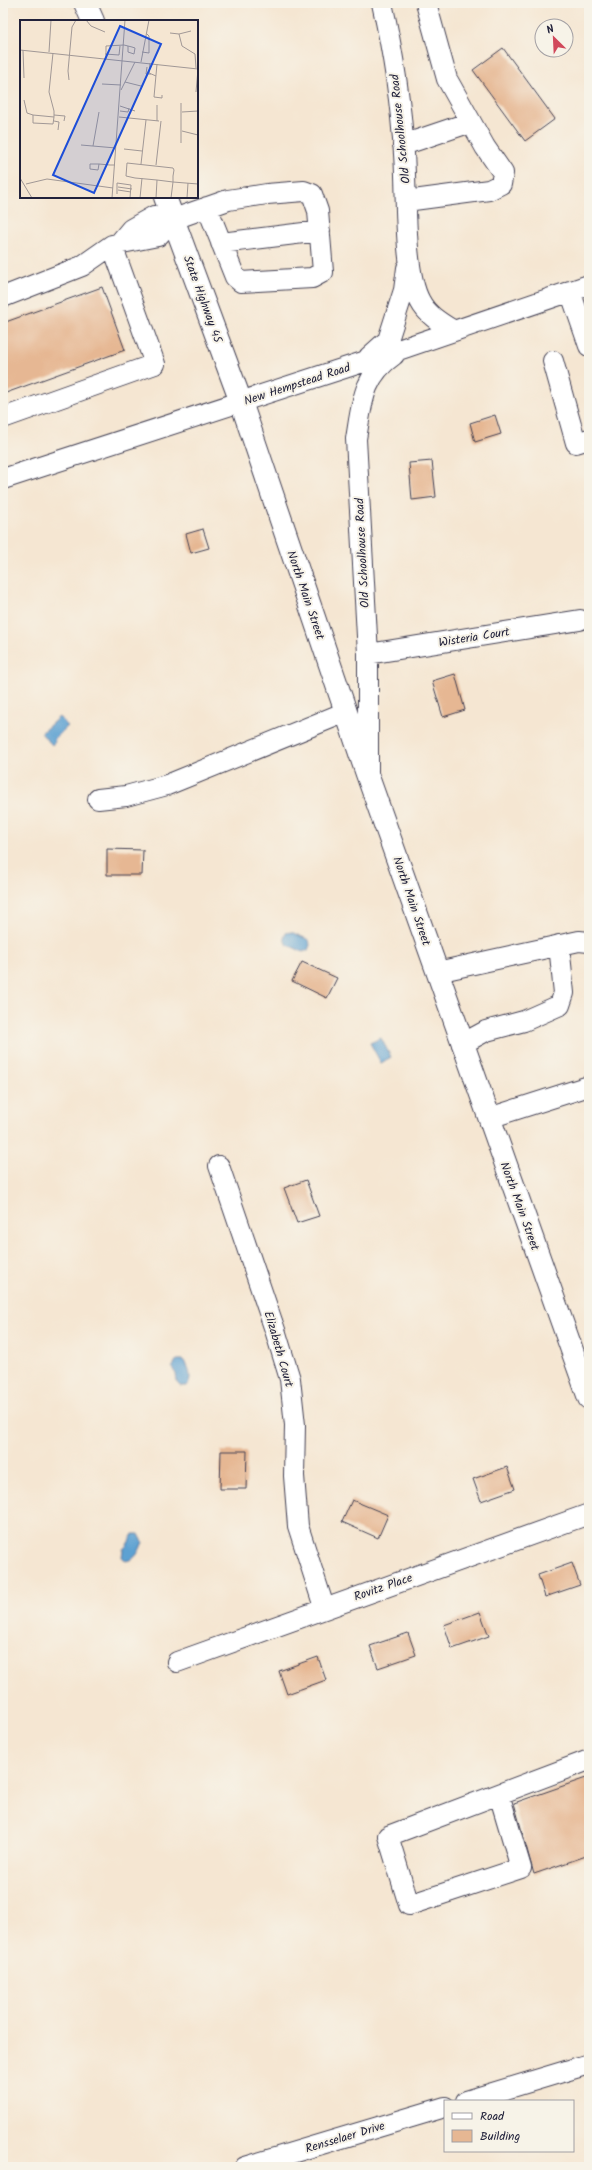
<svg xmlns="http://www.w3.org/2000/svg" width="592" height="2170" font-family="Kalam,sans-serif">
<style>
.water{fill:#5da1d2;stroke:#406286}
.building{fill:#e6b793}
.lines{fill:none;stroke-linecap:round;stroke-linejoin:round}
.minor-casing{stroke:#423f52;stroke-width:22}
.major-casing{stroke:#423f52;stroke-width:24}
.minor{stroke:#fff;stroke-width:20}
.major{stroke:#fff;stroke-width:22}
.labels{text-anchor:middle;stroke-width:4;stroke-linejoin:round;paint-order:stroke}
.street-label{font-size:12px;fill:#22223b;stroke:#f7f3e8}
.inset-road{fill:none;stroke:#a19896;stroke-width:1}
.view{fill:#1d4ed8;fill-opacity:0.15;stroke:#1d4ed8;stroke-width:2}
.inset-edge{fill:none;stroke:#22223b;stroke-width:2}
</style>
<rect width="100%" height="100%" fill="#f7f3e8"/>
<filter id="ink" filterUnits="userSpaceOnUse"><feTurbulence type="fractalNoise" baseFrequency=".025" numOctaves="2"/><feDisplacementMap in="SourceGraphic" scale="8" xChannelSelector="R" yChannelSelector="G"/><feConvolveMatrix kernelMatrix="1 2 1 2 8 2 1 2 1" color-interpolation-filters="sRGB"/></filter>
<filter id="wash" filterUnits="userSpaceOnUse"><feTurbulence type="fractalNoise" baseFrequency=".012" numOctaves="4" result="noise"/><feDisplacementMap in="SourceGraphic" scale="16" xChannelSelector="R" yChannelSelector="G"/><feGaussianBlur stdDeviation="0.9" result="paint"/><feColorMatrix in="noise" values="0 0 0 0 0 0 0 0 0 0 0 0 0 0 0 0 0 1.4 0 .05"/><feComposite in="paint" operator="in"/></filter>
<g filter="url(#wash)">
<rect width="100%" height="100%" fill="#f5e6d2"/>
<path class="water" d="M59,717L68,726L54,739L55,742L52,745L41,733Z
M291,932L309,940L310,945L308,950L303,952L286,944L284,938L286,933Z
M381,1038L391,1057L381,1063L370,1043Z
M177,1360H183C189,1367 193,1379 187,1386H180L177,1383L176,1374L172,1368Z
M133,1534H139L143,1542C139,1551 137,1559 126,1561L122,1557L123,1549L127,1545Z"/>
<g id="blocks">
<path class="building" d="M503,48L555,119L525,141L473,70Z
M102,287L125,350L3,394V323Z
M495,415L501,434L475,442L470,423Z
M432,461L436,497L412,500L409,463Z
M203,529L209,548L191,553L186,534Z
M455,674L465,710L443,717L432,681Z
M107,849L143,850L142,875H107Z
M302,962L337,978L327,998L292,981Z
M306,1180L319,1216L297,1223L284,1188Z
M221,1451H247L246,1489H220Z
M507,1467L515,1489L481,1501L473,1479Z
M352,1500L388,1515L378,1538L342,1522Z
M572,1563L580,1585L545,1597L538,1575Z
M480,1612L489,1636L452,1649L444,1625Z
M408,1633L416,1655L378,1668L370,1646Z
M318,1657L326,1680L287,1694L279,1671Z
M589,1777V1855L534,1874L514,1803Z"/>
</g>
</g>
<g filter="url(#ink)">
<use href="#blocks" fill-opacity="0" stroke="#423f52" stroke-width="1"/>
<g class="lines">
<g class="minor-casing">
<path id="minor" d="M382,3C393,52 401,103 404,154C407,191 403,270 420,301C427,315 441,323 454,331
M403,145L471,122
M406,201L489,190L501,184L503,173L485,147L447,79L426,3
M121,241L131,229L154,216L174,219
M221,243L320,231
M570,291L589,346
M3,297L82,266L112,245L158,236L174,219L228,200L267,194L304,191L312,194L318,211L323,272L312,278L241,282L235,277L207,207
M369,357L388,340L404,290L407,268
M553,361L576,443L589,439
M3,418L155,364L112,245
M3,479L363,362L589,285
M368,654L580,620
M368,770V654L356,439C362,404 362,377 394,355
M98,799L126,796L167,785L346,712
M437,972L579,941L589,942
M462,1044L486,1031L524,1021L560,1005L564,993L559,945
M489,1118L589,1086
M219,1166L275,1330L290,1379L295,1425L294,1476L298,1526L324,1607
M177,1662L589,1514
M499,1794L521,1868L409,1905L388,1836L589,1760
M466,2101L589,2064
M245,2167L445,2107"/>
</g>
<g class="major-casing">
<path id="major" d="M85,3L93,21
M165,197L241,402L367,774L589,1398"/>
</g>
<use href="#minor" class="minor"/>
<use href="#major" class="major"/>
</g>
</g>
<g class="labels">
<g class="street-label">
<text transform="translate(400 129) rotate(-96)" y="4">Old Schoolhouse Road</text>
<text transform="translate(203 299) rotate(70)" y="4">State Highway 45</text>
<text transform="translate(297 384) rotate(-18)" y="4">New Hempstead Road</text>
<text transform="translate(362 553) rotate(-93)" y="4">Old Schoolhouse Road</text>
<text transform="translate(306 595) rotate(71)" y="4">North Main Street</text>
<text transform="translate(474 637) rotate(-9)" y="4">Wisteria Court</text>
<text transform="translate(412 901) rotate(71)" y="4">North Main Street</text>
<text transform="translate(520 1206) rotate(70)" y="4">North Main Street</text>
<text transform="translate(279 1349) rotate(74)" y="4">Elizabeth Court</text>
<text transform="translate(383 1587) rotate(-19)" y="4">Rovitz Place</text>
<text transform="translate(345 2137) rotate(-17)" y="4">Rensselaer Drive</text>
</g>
</g>
<g transform="translate(20 20)">
<rect width="178" height="178" fill="#f5e6d2"/>
<path class="inset-road" d="M66,0L71,6L85,12M150,13L159,14L171,11M159,14L162,26L175,34L176,48M0,30L178,49M3,30L4,58M29,32L31,0M122,32L129,33V16L127,14M33,33L29,72L34,91V97L33,104L13,103V95L34,97M85,34L99,35L100,26M86,39V26L104,25L112,27L115,28L114,34L108,32V26M121,42L129,0M130,43L129,53L136,56M137,44L134,77L142,78V75M127,47L126,54H131M49,60L48,51L52,7L56,0M105,62L121,66M82,64L101,65M101,70L115,42M176,72L178,49M4,80L7,93L13,95M161,83V123M100,86L115,91M100,91L108,92L109,88M162,92L178,91M34,95L45,96L44,101M99,97L139,101M34,101L39,102L38,110M137,101V85M162,111L178,115M61,125L96,128M73,126L79,92M104,129L122,131M79,144L78,150L70,149V144H79L90,145H95M121,144L126,100M136,145L141,101M0,158L12,178M6,164L27,159L93,168M98,167L112,169M98,170L111,172M97,174V163L111,165L110,178M92,178L105,0M120,178L122,158M136,178L137,160M151,178L153,162V156L154,150L153,148L107,143L106,156L115,158L137,160L153,162L178,164M167,178L168,163"/>
<path class="view" d="M100,6L141,24L74,173L33,155Z"/>
<rect width="178" height="178" class="inset-edge"/>
</g>
<rect width="592" height="2170" fill="none" stroke="#f7f3e8" stroke-width="16"/>
<rect x="444" y="2100" width="130" height="52" fill="#f7f3e8" stroke="#a29fa3"/>
<rect x="452" y="2113" width="20" height="6" fill="#ffffff" stroke="#a29fa3"/>
<text x="480" y="2120" font-size="12" fill="#22223b">Road</text>
<rect x="452" y="2130" width="20" height="12" fill="#e6b793" stroke="#a29fa3"/>
<text x="480" y="2140" font-size="12" fill="#22223b">Building</text>
<g transform="translate(554 38) rotate(336)"><circle r="19" fill="#f7f3e8" stroke="#a29fa3"/>
<path d="M0-3L7 15L0 10L-7 15Z" fill="#d1495b"/>
<text y="-6" font-size="11" font-weight="bold" text-anchor="middle" fill="#22223b">N</text>
</g>
</svg>
